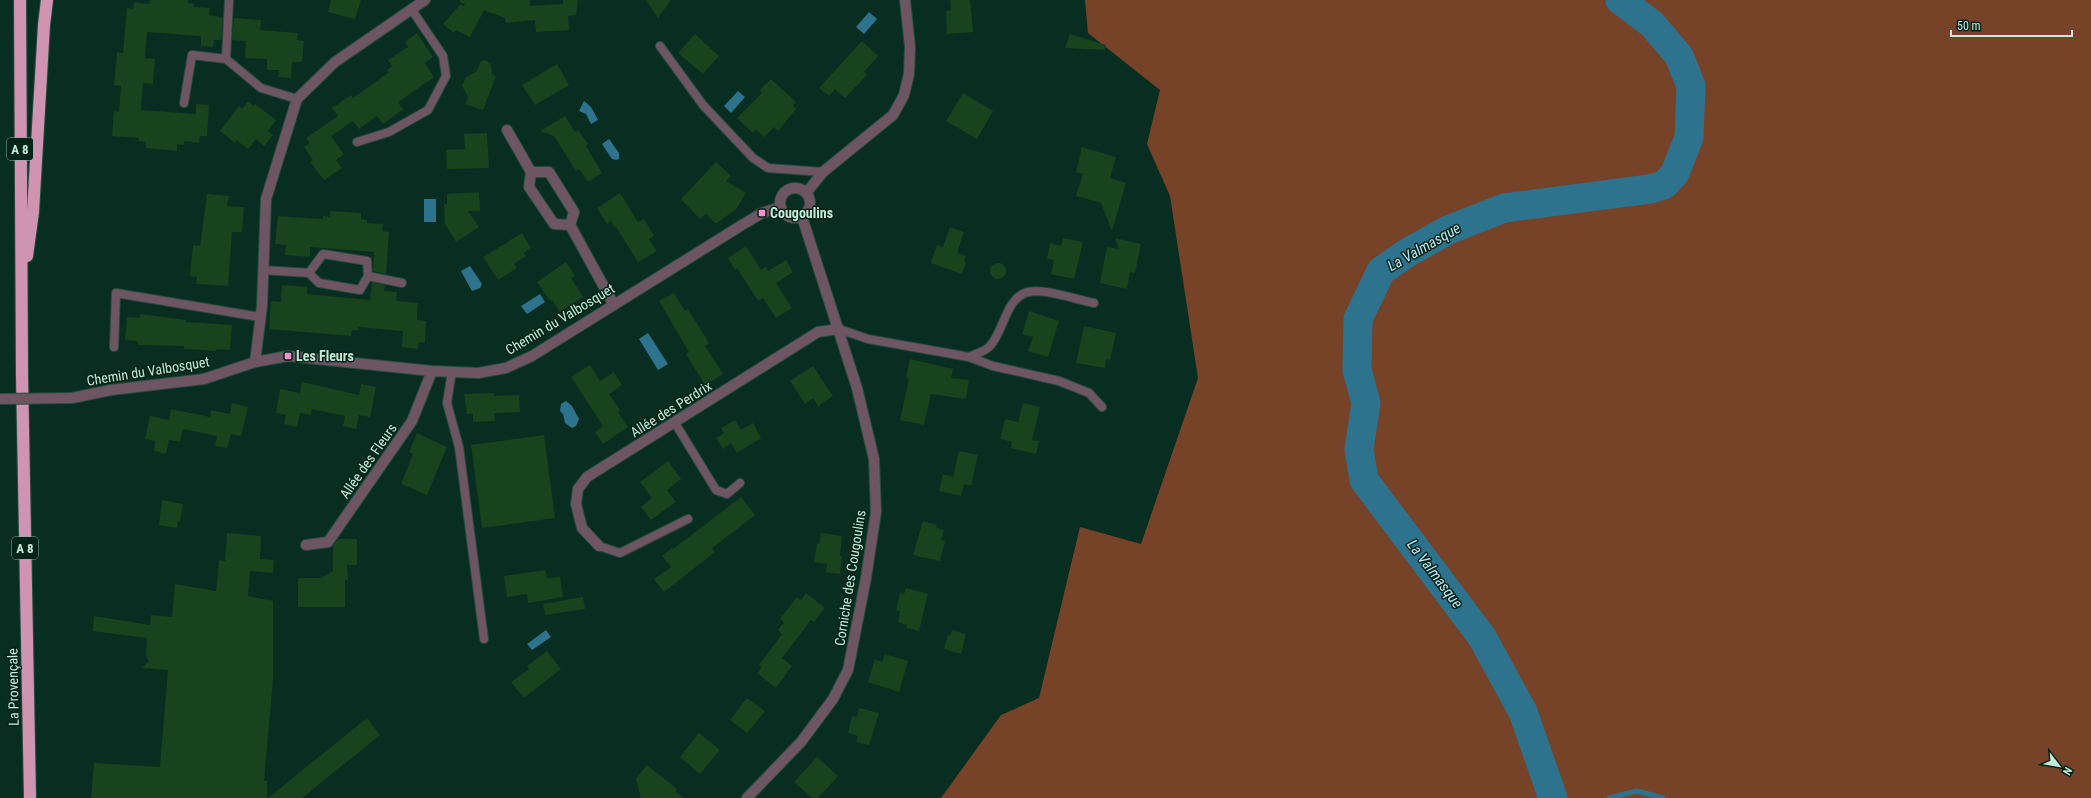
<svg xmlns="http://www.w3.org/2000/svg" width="2091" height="798" font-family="'Roboto Condensed',sans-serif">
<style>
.forest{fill:#764329}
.water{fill:#2d738e}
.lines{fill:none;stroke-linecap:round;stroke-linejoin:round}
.stream{stroke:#2d738e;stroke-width:5}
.river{stroke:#2d738e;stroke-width:29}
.building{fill:#17431d}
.service-casing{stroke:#274c3f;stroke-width:10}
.minor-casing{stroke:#274c3f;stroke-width:12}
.motorway-casing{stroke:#274c3f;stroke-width:14}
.service{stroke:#6d5561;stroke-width:8}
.minor{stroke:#6d5561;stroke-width:10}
.motorway{stroke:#ce94b2;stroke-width:12}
.minor-bridge-casing{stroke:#274c3f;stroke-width:12;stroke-linecap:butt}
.minor-bridge{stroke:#6d5561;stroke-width:10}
.poi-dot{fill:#f990ca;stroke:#002418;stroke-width:1.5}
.labels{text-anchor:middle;stroke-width:3;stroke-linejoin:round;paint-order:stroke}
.shield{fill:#002418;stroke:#8baea0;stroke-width:1}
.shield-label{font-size:13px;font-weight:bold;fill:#c7e9da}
.poi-label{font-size:14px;font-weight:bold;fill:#c7e9da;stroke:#002418;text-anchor:start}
.street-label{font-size:14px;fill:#c7e9da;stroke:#002418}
.water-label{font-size:15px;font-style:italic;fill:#bfe4f4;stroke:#002418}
</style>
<rect width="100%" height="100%" fill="#082e21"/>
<path class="forest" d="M1085,0H2091V798H941L1001,715L1039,698L1080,527L1141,544L1198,378L1170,196L1147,144L1160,90L1088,33Z"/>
<path class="water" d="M869,12L877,19L864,34L856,27Z
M738,91L745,97L731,113L724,106Z
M584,101L591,107L598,120L591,124L586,114L579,111Z
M609,139L619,153V159L616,160L612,159L602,144Z
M424,199H436V222H424Z
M470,266L482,284L480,288L472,291L461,271Z
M540,294L545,302L527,314L521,306Z
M648,333L668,364L658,370L639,339Z
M566,401L572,406L579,419L576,426L572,428L565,423L563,414L560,411L561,404Z
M546,630L551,637L532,650L527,644Z"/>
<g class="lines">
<path class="stream" d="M1609,798L1637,791L1663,798"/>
<path class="river" d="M1553,798L1523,712L1482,637L1364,480L1359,449L1366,403L1357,370L1358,319L1381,271L1407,253L1448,230L1504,208L1650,189L1664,185L1675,173L1689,137L1691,86L1679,56L1652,24L1620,0"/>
</g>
<path class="building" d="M150,0H188V3L194,4V7L210,8L209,15L223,18L221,40H214L213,47L201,46V36L147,32L145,58L155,59L153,84L143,83L141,110L196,114V104L209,105L207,136H200L199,143L184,141V145L177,144V151L146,148V142L139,141V138L112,136L114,111L119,112L121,86L114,85L117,52L123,53L127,8L133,9L134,2L149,4Z
M331,0H361L355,19L328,12Z
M460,0H530V6L563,4V0H578L576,15L568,16L569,30L536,32L535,20L506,23L505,18L484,10L470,37L456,30L454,33L443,24L461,4L463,7L465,4L460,2Z
M646,0H671L658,18Z
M950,0H970L973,32L947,34L946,11L951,10Z
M234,18L261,20L260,30L298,33L297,40L304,41L302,62H292L291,78L278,77L279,70H267V59L245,58L246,41L232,40Z
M417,33L433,57L425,63L434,77L398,102L403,109L383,124L377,116L359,129L353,121L331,136L344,154L336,160L342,168L324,180L310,162L313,160L304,147L310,143L306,138L338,116L332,108L351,95L353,98L389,72L387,70L392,66L388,60L408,47L405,42Z
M695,34L719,56L703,74L678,53Z
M1070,34L1106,45L1105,50L1065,48Z
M862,41L878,56L864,72L867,75L845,98L835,89L829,96L819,88Z
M486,60L491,65L492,74L496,76L483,110L465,104L468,97L462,86L466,77L476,72L481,61Z
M557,64L569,85L535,105L522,85Z
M771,79L796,102L793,106L796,109L778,131L774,127L764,137L756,130L753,133L737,118L762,93L760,90Z
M963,93L993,111L977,139L946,121Z
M248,101L254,106L255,104L276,120L268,131L273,135L264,146L256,139L248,149L236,140L235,143L220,131L239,106L242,109Z
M565,116L575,132L578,130L588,144L586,146L602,173L588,182L579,169L576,171L554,136L540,131Z
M487,133L489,168L447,169L446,150L465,149L464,134Z
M1082,147L1116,157L1110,178L1126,183L1112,231L1101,203L1076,196L1083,174L1076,172Z
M716,162L731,176L726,181L746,193L736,209L716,224L706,214L700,219L681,199Z
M479,192L480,211H468L479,227L456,242L445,224L444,204H447V194Z
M620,193L638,222L644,219L654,236L649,239L657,251L638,262L616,227L615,228L611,221L607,224L597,208Z
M207,194L229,196L227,206L244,207L242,232H232L228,286L196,284L197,277L190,276L193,245L200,246L201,239Z
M330,211L361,213V219L367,220V223L383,224L382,231L389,232L386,274L373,271L374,252L310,247V257L285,255L286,245L275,244L278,216L323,219V216L330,217Z
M950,227L964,232L957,253L966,256L964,261L966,263L962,274L931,263L937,245L943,247Z
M522,233L531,248L524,253L526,256L514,264L517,268L498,280L483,257Z
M1063,238L1083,242L1074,279L1051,274L1054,260L1047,259L1050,243L1061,246Z
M1115,238L1141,244L1135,273L1130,272L1127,289L1100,283L1107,247L1119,249Z
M746,246L761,270L766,267L768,271L786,260L793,272L776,283L792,308L776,318L763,298L758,301L737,268L735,270L728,258Z
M566,262L575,276L571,278L583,297L560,312L552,300L550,301L537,282Z
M990 271a8 8 0 1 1 16 0a8 8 0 1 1-16 0Z
M372,282L385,285L384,291L397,292L396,301L418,303L417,320L426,321L425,343L419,342L418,349L402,347L403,331L359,327L358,330H352L351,336L269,329L271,301L281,302L282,285L307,287V294L370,300Z
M674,293L685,311L688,309L709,343L705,346L723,374L705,385L686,354L689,352L659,301Z
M1029,311L1059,321L1048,357L1028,351L1033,337L1022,334Z
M140,314L186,320V322L232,325L230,350L217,349L216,351L184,349V346L138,345V341L125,340L127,317L140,318Z
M1084,326L1116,333L1110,360L1106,359L1105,368L1076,363Z
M910,359L953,369L951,378L969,380L966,399L931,394L924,425L900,420L909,379L906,378Z
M590,365L600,381L614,372L622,385L609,394L620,410L618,412L628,427L603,444L595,432L603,426L571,377Z
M813,366L833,396L818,406L813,398L805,404L790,381Z
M302,382L359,395L361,384L376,387L370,417L359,415L356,429L343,426L345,416L312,409L311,415L300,413L297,427L284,424L286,415L276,413L280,389L300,393Z
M494,393V396L519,395L520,412L494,413L495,421L473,422V414H467L464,394Z
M232,403L248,407L241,436L231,434L227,448L215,446L217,436L183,429L180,442L169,440L166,454L154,451L155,441L145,439L150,416L169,420L171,409L210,417L211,410L230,414Z
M1023,403L1040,407L1032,440L1039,441L1036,454L1011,448L1012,442L1000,439L1005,419L1018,422Z
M735,420L741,430L753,423L761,438L737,453L731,443L723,449L716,438L724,433L721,428Z
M417,433L447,447L427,495L401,484L413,454L409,452Z
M544,435L555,518L482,528L471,445Z
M959,451L978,455L971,486L964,484L961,496L939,491L943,474L953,477Z
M668,461L681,479L667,490L676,502L651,520L641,507L652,498L640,482Z
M741,497L755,515L712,548L715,552L664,592L654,579L671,567L662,556L672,548L673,549Z
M162,500L183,504L180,521H178L177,528L159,525Z
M923,521L937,525L936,528L944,530L941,540L945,541L940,561L913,555Z
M227,533L261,536L260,559L274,560L273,573L250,571L248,596L273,601V679L264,781H267V798H91L94,763L160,767L168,670L142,668L149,661L146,656L147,638L93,631L94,616L150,625L151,615L172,617L175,584L216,591L219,560L225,561Z
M821,533L842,536L840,556H842L840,574L826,572L827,564L814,562L817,543L819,544Z
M338,539H357V565H347L348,580H345V607H298V578H321L333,571V546Z
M545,570L547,578L560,577L563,597L528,603L527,594L507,597L504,576Z
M906,588L928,594L919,631L907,628V625L898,622L900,611L896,610L900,593L904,594Z
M806,593L825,608L814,622L811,620L782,658L792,666L776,688L757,673L762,667L759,665L782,634L778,630L784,622L780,619L797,597L801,600Z
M583,597L585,609L545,615L543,604Z
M952,630L966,634L961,654L944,649L948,635L950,636Z
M547,651L561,669L524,698L511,682L529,669L527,666Z
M885,654L908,661L899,692L868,682L875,659L882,662Z
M747,698L765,711L747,733L730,720Z
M859,708L879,713L869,745L856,742L858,736L848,733L852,716L857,717Z
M367,718L380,735L302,798H268Z
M699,733L720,750L700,774L680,757Z
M817,757L838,776L818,798H812L794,782Z
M647,765L677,789L675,791L684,798H641L636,779Z"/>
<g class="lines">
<g class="service-casing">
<path id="service" d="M229,0L226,59L261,88L297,99
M660,46L703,105L753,158L768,168L823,172
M184,103L192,55L226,59
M357,142L389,132L428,110L446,76L443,56L412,10
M263,270L309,273L323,254L367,261L368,276L402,283
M309,273L319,283L360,290L368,276
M839,329L868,339L969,357L993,366L1059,381L1089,393L1102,407
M114,347L116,293L260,317
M969,357C975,354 986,351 990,346C1004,331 1006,297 1028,292C1045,288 1077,300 1094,303
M452,371L447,403L459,447L484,639
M675,423L716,490L727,494L740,483
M599,546L620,553L688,519"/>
</g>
<g class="minor-casing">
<path id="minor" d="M507,130L531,172
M780 203a15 15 0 1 1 30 0a15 15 0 1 1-30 0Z
M807,192L823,172L893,115L904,95L909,74L910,47L905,0
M570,225L554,224L529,187L531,172H549L574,212L570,225L614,305
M255,362L262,306L266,199L297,99L335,62L425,0
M72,398L111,390L204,379L255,362L288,356L432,371L478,373L506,368L532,356L742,225L762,213L781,207
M306,545L328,542L412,421L432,371
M599,546L582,528L576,504L578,489L587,477L818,332L839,329
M747,798L801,742L833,699L848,670L866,578L876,512L874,459L857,388L802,217"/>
</g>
<g class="motorway-casing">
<path id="motorway" d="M20,0L22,375L30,798
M27,256L33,212L44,25L47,0"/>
</g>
<use href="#service" class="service"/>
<use href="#minor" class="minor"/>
<use href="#motorway" class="motorway"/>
<g class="minor-bridge-casing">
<path id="minor-bridge" d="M0,399L72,398"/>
</g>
<use href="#minor-bridge" class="minor-bridge"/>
</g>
<g class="poi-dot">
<rect x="758" y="209" width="8" height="8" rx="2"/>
<rect x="284" y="352" width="8" height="8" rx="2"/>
</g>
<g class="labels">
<g class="shield">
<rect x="7" y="138" width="26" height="22" rx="3"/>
<rect x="12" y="537" width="26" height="22" rx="3"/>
</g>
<g class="shield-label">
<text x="20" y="154">A 8</text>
<text x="25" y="553">A 8</text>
</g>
<g class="poi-label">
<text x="770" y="218">Cougoulins</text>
<text x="296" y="361">Les Fleurs</text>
</g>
<g class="street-label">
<text transform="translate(560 319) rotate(-31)" y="5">Chemin du Valbosquet</text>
<text transform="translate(148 371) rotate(-9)" y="5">Chemin du Valbosquet</text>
<text transform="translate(671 409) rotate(-32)" y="5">Allée des Perdrix</text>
<text transform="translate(368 461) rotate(-55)" y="5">Allée des Fleurs</text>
<text transform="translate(850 578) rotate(-81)" y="5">Corniche des Cougoulins</text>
<text transform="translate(13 687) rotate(-91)" y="5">La Provençale</text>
</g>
<g class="water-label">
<text transform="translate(1424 247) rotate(-30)" y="5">La Valmasque</text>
<text transform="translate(1435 574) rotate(53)" y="5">La Valmasque</text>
</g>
</g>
<g transform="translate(2059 766) rotate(121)" stroke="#002418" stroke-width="3" paint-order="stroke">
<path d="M0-3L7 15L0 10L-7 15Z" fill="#c7e9da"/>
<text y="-6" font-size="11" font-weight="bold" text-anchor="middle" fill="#c7e9da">N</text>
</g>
<path d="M1951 30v6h121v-6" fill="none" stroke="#c7e9da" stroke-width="2"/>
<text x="1957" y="30" font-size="12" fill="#c7e9da" stroke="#002418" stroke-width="3" paint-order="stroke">50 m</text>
</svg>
